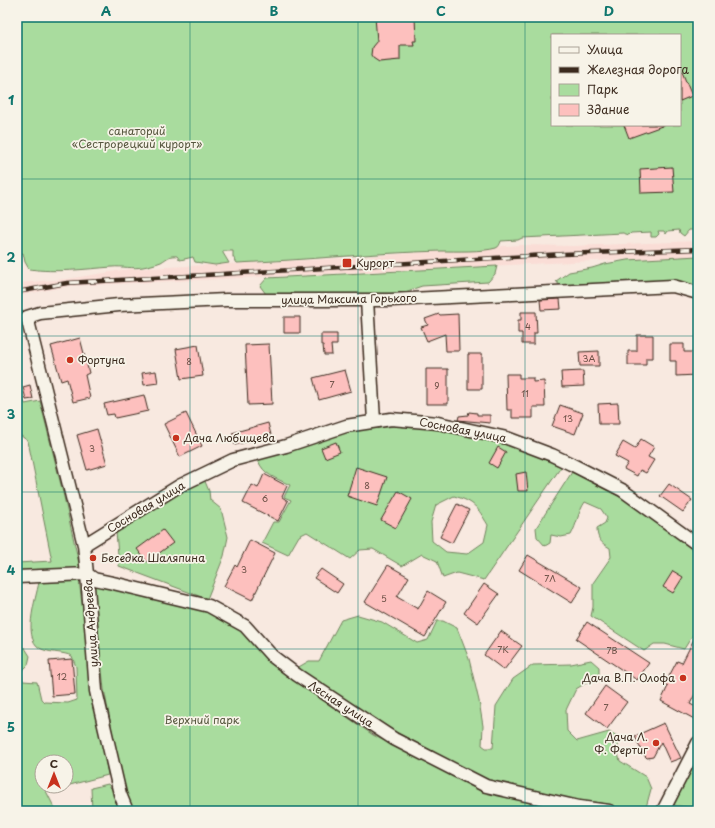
<svg xmlns="http://www.w3.org/2000/svg" width="715" height="828" font-family="'Playpen Sans',sans-serif">
<style>
.built{fill:#faddd6}
.green{fill:#a9dc9e;stroke:#72835e;fill-rule:evenodd}
.building{fill:#fdc0be;stroke:#3b2a1e}
.lines{fill:none;stroke-linecap:round;stroke-linejoin:round}
.minor-casing{stroke:#3b2a1e;stroke-width:15}
.minor{stroke:#f7f3e8;stroke-width:12}
.rail-casing{stroke:#3b2a1e;stroke-width:4.5}
.rail{stroke:#f7f3e8;stroke-width:3;stroke-dasharray:9;stroke-linecap:butt}
.grid{fill:none;stroke:#0f766e;stroke-width:1;stroke-opacity:0.55}
.poi-dot{fill:#c8321e;stroke:#f7f3e8;stroke-width:1.5}
.labels{text-anchor:middle;stroke-width:3.5;stroke-linejoin:round;paint-order:stroke}
.number-label{font-size:9px;fill:#6c5046}
.park-label{font-size:11px;fill:#56563e;stroke:#f7f3e8}
.poi-label{font-size:11px;fill:#3b2a1e;stroke:#f7f3e8;text-anchor:start}
.street-label{font-size:11px;fill:#3b2a1e;stroke:#f7f3e8}
.neatline{fill:none;stroke:#0f766e;stroke-width:1.5}
.grid-label{font-size:13px;text-anchor:middle;font-weight:bold;fill:#0f766e}
</style>
<rect width="100%" height="100%" fill="#f8e9e0"/>
<filter id="ink" filterUnits="userSpaceOnUse"><feTurbulence type="fractalNoise" baseFrequency=".025" numOctaves="2"/><feDisplacementMap in="SourceGraphic" scale="8" xChannelSelector="R" yChannelSelector="G"/><feConvolveMatrix kernelMatrix="1 2 1 2 8 2 1 2 1" color-interpolation-filters="sRGB"/></filter>
<g filter="url(#ink)">
<path class="built" d="M698,241V256L70,286L27,294L17,297V283L67,279L129,269L346,258L520,245L573,246Z"/>
<path class="green" d="M17,17H698V230H689L684,236L680,233L679,230L668,231L666,234L664,231H658L659,234L656,237H651V232L631,233L629,235L623,233L522,238L518,240L501,241C500,244 499,247 496,248C483,252 455,251 441,251C373,253 305,260 237,263L233,257V251H223V253L229,263L215,265L195,262L193,257L180,260L177,256C169,255 168,258 161,262C156,264 148,266 143,267C133,269 122,266 112,267C85,269 56,273 29,269L25,262L23,253L17,255ZM552,35H680V125H552Z
M698,256V288L561,287L556,281L569,272L592,268L605,264L627,260Z
M497,266L495,274L488,282L422,286L399,294H266L260,286L267,278Z
M17,385L25,404L40,401L64,497L80,568L17,571V563L52,561L28,441L17,433Z
M396,426L436,427L509,443L561,467L484,580L457,573L443,578L437,561L422,554L402,566L373,549L360,550L350,559L307,532L299,536L288,555L262,543L273,522H279L291,500L284,497L290,485C276,478 263,475 258,460L348,431ZM454,496C475,502 477,507 488,525L484,542L467,554L446,552L432,541L431,522L436,505Z
M572,472L622,498L698,550V634L694,633L684,649L665,644H654L644,651L591,616L593,607V583L611,557L610,548C601,543 597,539 597,528L605,523L607,518L601,509L585,502C578,512 577,524 571,535L561,537L551,535L550,543L545,546L537,537L536,528Z
M204,479L209,491L210,500L221,509L228,537L224,556L207,599L119,566L116,532L180,490Z
M79,580L93,691L108,775L66,786V762H42V786H65L46,791L56,811H17V646L25,648L30,656L28,665L21,672L23,681L37,682L41,699L44,702L68,703L77,700L76,667L72,656C63,652 53,653 44,650C20,643 36,599 39,582Z
M93,584L207,612L239,630L294,680L373,735L479,790L543,806L578,811H133L124,794L104,689Z
M358,615L382,622L417,643L428,640L437,621H443L457,628L469,659L479,701L483,726L482,745L486,748H493L496,706L513,679L533,665L571,664L591,660L599,667V675L576,689L566,710L567,731L577,741L609,732L620,737L617,750L620,761L646,777L651,789L645,811L581,801L487,780L398,733L297,668L309,661H319L341,620Z
M690,769L698,773V811H686V807L672,805Z
M108,784L116,795L123,811H92L91,788Z"/>
<path class="building" d="M375,17H415L416,41H413L414,45H400V60L379,62L373,58L371,55L372,47L377,41Z
M680,67L692,96L680,101Z
M624,125H662V126L629,138Z
M672,167L674,192L641,193L640,169Z
M560,299L561,309L541,310L540,300Z
M521,312H536L537,333H534V344H522V333H518V320H521Z
M439,314L440,315L458,314L459,351H446L445,334L427,341L421,327L428,325L425,319Z
M284,317H300V333H284Z
M321,334H337V345H331L332,355H324L323,345H321Z
M637,335H653V358H646V365H628V351H637Z
M80,338L89,373L85,375L90,398L73,402L67,379L61,381L51,346Z
M269,344L272,404L248,405L245,345Z
M670,344H684V352H696L697,375L676,376V361H670Z
M198,345L203,376L181,379L176,349Z
M599,351V366H580L579,352Z
M468,354H482V389H468Z
M426,369H448V404H426Z
M345,370L351,391L319,400L313,378Z
M156,371L158,383L144,385L142,373Z
M583,371L584,386L562,387L561,372Z
M506,374H519V378H533V382L544,381L545,407H533V418H512V410H507Z
M30,385L33,399L26,400L23,387Z
M144,395L148,411L115,418L114,414L107,415L104,404Z
M618,403L619,424H599L598,404Z
M560,405L583,413L575,434L552,426Z
M469,412L477,413V415H490V423L458,420L459,416L468,415Z
M186,413L202,446L180,457L164,424Z
M268,423L271,435L235,445L232,433Z
M97,429L107,464L87,470L77,435Z
M641,439L654,447L648,457L654,460L646,473L640,470L637,476L624,469L628,463L615,456L623,442L635,449Z
M336,442L340,452L325,458L321,448Z
M498,447L506,452L497,468L489,463Z
M356,467L387,477L377,506L347,496Z
M526,472L528,491H518L516,474Z
M264,474L287,486L282,497L288,501L278,521L243,503L252,485L258,488Z
M669,484L692,500L683,512L660,496Z
M398,491L412,499L396,528L381,520Z
M457,504L469,510L452,543L440,537Z
M163,530L173,543L147,562L137,549Z
M250,540L275,553L252,600L224,586L235,565L237,567Z
M528,555L582,587L572,603L519,570Z
M388,565L409,577L397,597L418,609L428,591L446,602L425,637L365,602Z
M321,569L343,584L337,593L314,578Z
M673,571L683,577L673,593L663,587Z
M484,584L499,594L478,623L464,613Z
M587,622L649,663L637,680L576,639Z
M501,631L522,646L504,670L484,655Z
M698,631V688L690,704L698,708V721L661,701L668,686L665,684L677,661L682,663Z
M72,659L75,694L52,696L49,661Z
M605,686L627,702L607,729L586,713Z
M664,723L681,758L670,762L661,742L653,757L647,758L643,754L635,736Z"/>
<g class="lines">
<g class="minor-casing">
<path id="minor" d="M367,300L374,421
M84,545L179,486L233,460L286,446L346,426L391,419L438,423L507,438L552,455L571,464L622,490L698,545
M17,577L87,574L94,579L113,583L209,606L245,626L272,656L297,675L394,739L486,786L579,807L609,811
M127,811L120,794L96,691L87,574L84,545L27,317L40,313L119,305L226,300H391L673,286L698,293
M663,811L698,743"/>
</g>
<use href="#minor" class="minor"/>
<g class="rail-casing">
<path id="rail" d="M17,292L67,283L564,254L698,249"/>
</g>
<use href="#rail" class="rail"/>
</g>
</g>
<path class="grid" d="M190,17V811M358,17V811M525,17V811M17,179H698M17,336H698M17,492H698M17,649H698"/>
<g class="poi-dot">
<rect x="342" y="258" width="10" height="10" rx="2"/>
<circle cx="70" cy="360" r="4"/>
<circle cx="176" cy="438" r="4"/>
<circle cx="93" cy="558" r="4"/>
<circle cx="683" cy="678" r="4"/>
<circle cx="656" cy="743" r="4"/>
</g>
<g class="labels">
<g class="number-label">
<text x="528" y="330">4</text>
<text x="589" y="362">3А</text>
<text x="189" y="365">8</text>
<text x="332" y="388">7</text>
<text x="437" y="389">9</text>
<text x="525" y="397">11</text>
<text x="568" y="422">13</text>
<text x="92" y="452">3</text>
<text x="367" y="489">8</text>
<text x="265" y="502">6</text>
<text x="244" y="573">3</text>
<text x="550" y="582">7Л</text>
<text x="384" y="602">5</text>
<text x="503" y="653">7К</text>
<text x="612" y="654">7В</text>
<text x="62" y="680">12</text>
<text x="606" y="711">7</text>
</g>
<g class="park-label">
<text x="137" y="135">санаторий<tspan x="137" dy="13">«Сестрорецкий курорт»</tspan></text>
<text x="202" y="724">Верхний парк</text>
</g>
<g class="poi-label">
<text x="356" y="267">Курорт</text>
<text x="78" y="364">Фортуна</text>
<text x="184" y="442">Дача Любищева</text>
<text x="101" y="562">Беседка Шаляпина</text>
<text x="675" y="682" text-anchor="end">Дача В.П. Олофа</text>
<text x="648" y="741" text-anchor="end">Дача Л.<tspan x="648" dy="13">Ф. Фертиг</tspan></text>
</g>
<g class="street-label">
<text transform="translate(349 299) rotate(-1)" y="4">улица Максима Горького</text>
<text transform="translate(463 430) rotate(11)" y="4">Сосновая улица</text>
<text transform="translate(146 507) rotate(-31)" y="4">Сосновая улица</text>
<text transform="translate(91 623) rotate(-94)" y="4">улица Андреева</text>
<text transform="translate(341 704) rotate(33)" y="4">Лесная улица</text>
</g>
</g>
<rect width="715" height="828" fill="none" stroke="#f7f3e8" stroke-width="44"/>
<rect x="551" y="34" width="130" height="92" fill="#f7f3e8" stroke="#aca397"/>
<rect x="559" y="47" width="20" height="6" fill="#f7f3e8" stroke="#aca397"/>
<text x="587" y="54" font-size="12" fill="#3b2a1e">Улица</text>
<rect x="559" y="67" width="20" height="6" fill="#3b2a1e" stroke="#aca397"/>
<text x="587" y="74" font-size="12" fill="#3b2a1e">Железная дорога</text>
<rect x="559" y="84" width="20" height="12" fill="#a9dc9e" stroke="#aca397"/>
<text x="587" y="94" font-size="12" fill="#3b2a1e">Парк</text>
<rect x="559" y="104" width="20" height="12" fill="#fdc0be" stroke="#aca397"/>
<text x="587" y="114" font-size="12" fill="#3b2a1e">Здание</text>
<g transform="translate(54 774)"><circle r="19" fill="#f7f3e8" stroke="#aca397"/>
<path d="M0-3L7 15L0 10L-7 15Z" fill="#c8321e"/>
<text y="-6" font-size="11" font-weight="bold" text-anchor="middle" fill="#3b2a1e">С</text>
</g>
<rect x="22" y="22" width="671" height="784" class="neatline"/>
<g class="grid-label">
<text x="106" y="16">A</text>
<text x="274" y="16">B</text>
<text x="441" y="16">C</text>
<text x="609" y="16">D</text>
<text x="11" y="105">1</text>
<text x="11" y="262">2</text>
<text x="11" y="419">3</text>
<text x="11" y="575">4</text>
<text x="11" y="732">5</text>
</g>
</svg>
